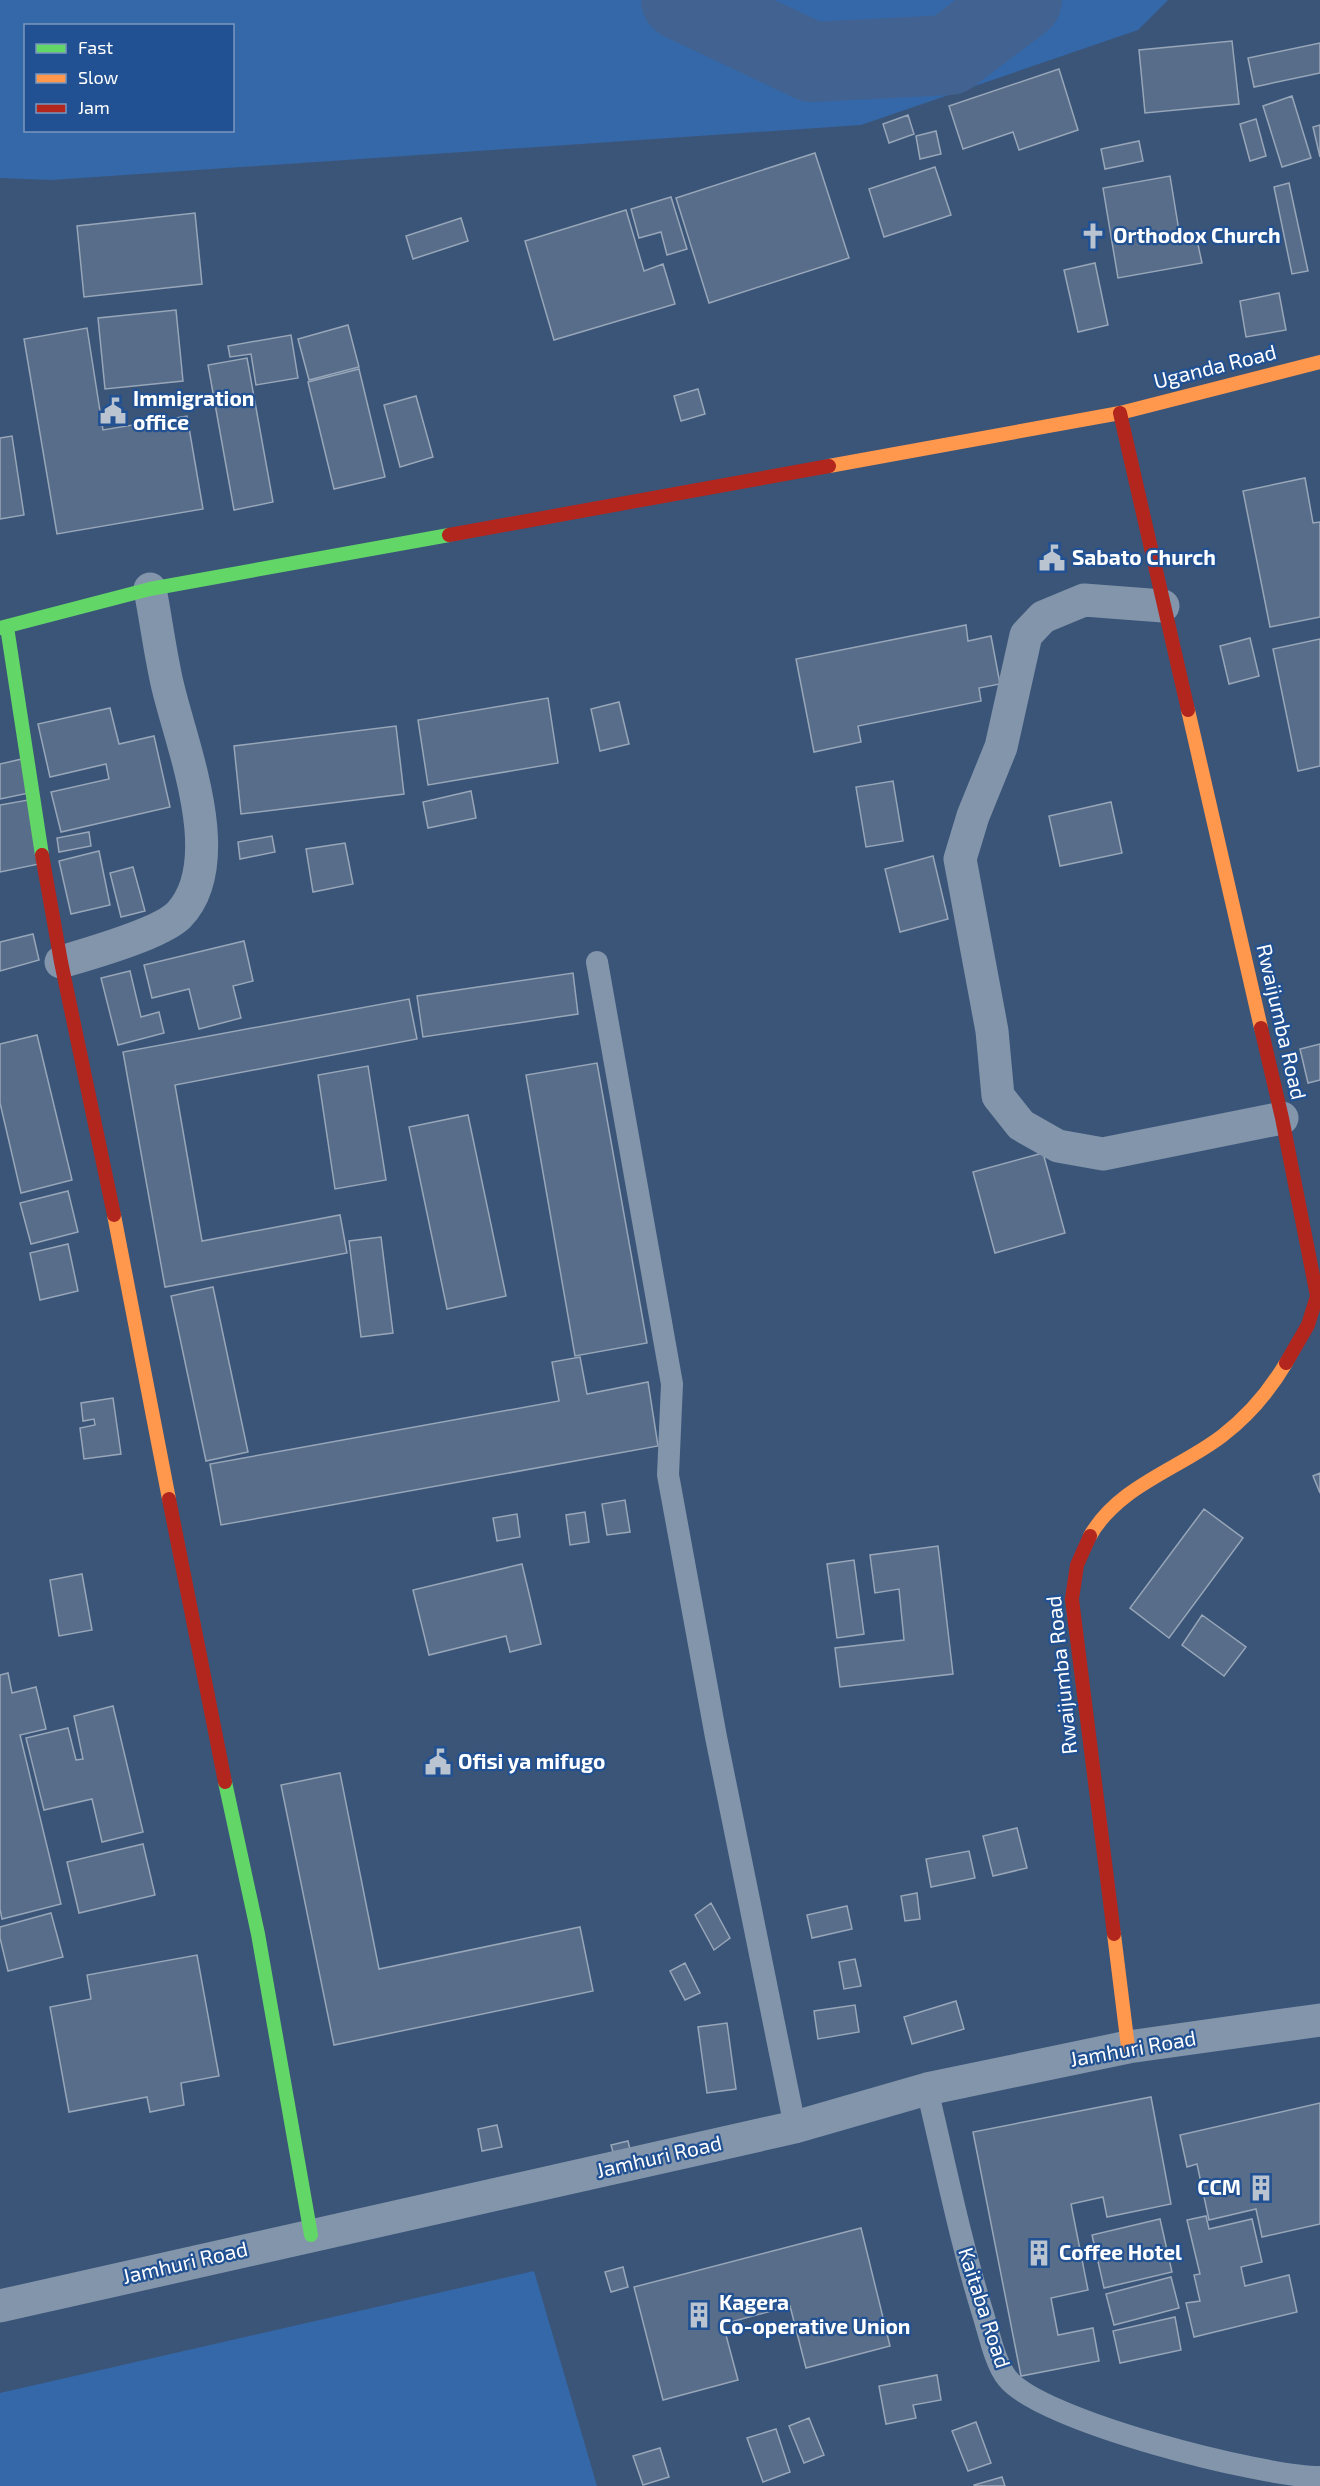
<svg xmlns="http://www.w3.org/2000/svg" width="1320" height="2486" font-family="'Exo 2',sans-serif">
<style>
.green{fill:#3568a8;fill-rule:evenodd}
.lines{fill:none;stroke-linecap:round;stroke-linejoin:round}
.river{stroke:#426391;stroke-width:80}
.building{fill:#586d89;stroke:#97a6b9;stroke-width:1.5}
.lane{stroke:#8295ab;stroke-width:22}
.street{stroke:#8295ab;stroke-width:33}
.fast{stroke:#63d668;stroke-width:14}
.slow{stroke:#ff974d;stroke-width:14}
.jam{stroke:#b3261e;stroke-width:14}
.labels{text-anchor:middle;stroke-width:4.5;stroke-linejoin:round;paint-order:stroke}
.poi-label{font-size:21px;font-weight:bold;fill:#fff;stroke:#215192;text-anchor:start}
.street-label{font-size:21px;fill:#fff;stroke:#215192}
</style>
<rect width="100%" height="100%" fill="#3b5578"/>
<path class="green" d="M0,0H1168L1138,30L861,125L51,180L0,178ZM26,26H232V130H26Z
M534,2271L597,2486H0V2393Z"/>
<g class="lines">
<path class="river" d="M681,0L812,62L949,55L1022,0"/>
</g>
<path class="building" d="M1232,41L1239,104L1145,113L1139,50Z
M1320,43V73L1254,87L1248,58Z
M1059,69L1078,130L1019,150L1013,132L963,149L949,106Z
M1292,96L1311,158L1282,167L1263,106Z
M908,115L914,134L889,143L883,124Z
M1256,119L1266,156L1250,161L1240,124Z
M1320,125V157L1313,127Z
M936,131L941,154L920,159L916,136Z
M1139,141L1143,161L1105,169L1101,149Z
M815,153L849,258L709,303L676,198Z
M935,167L951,215L884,237L869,189Z
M1170,176L1181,243L1197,240L1202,263L1118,278L1103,188Z
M1289,183L1308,271L1292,274L1274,187Z
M671,197L687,249L667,255L661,232L639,238L631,209Z
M626,210L644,271L663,264L675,304L554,340L525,241Z
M195,213L202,284L84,297L77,226Z
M461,218L468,241L413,259L406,236Z
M1095,263L1108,325L1078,332L1064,270Z
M1279,293L1286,330L1246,337L1240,301Z
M176,310L183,381L105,389L98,318Z
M348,325L359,367L309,380L298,339Z
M87,328L103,430L187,416L203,509L57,534L24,339Z
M291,335L298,378L256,385L251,354L230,357L228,346Z
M247,358L273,502L234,510L208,365Z
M359,369L385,477L334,489L308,382Z
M698,389L705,414L681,421L674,396Z
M416,396L433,457L400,467L384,405Z
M12,436L24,515L0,519V438Z
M1305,478L1313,523L1320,522V617L1270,627L1243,491Z
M966,625L968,641L991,636L1000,684L979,688L981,701L858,726L861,742L814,752L796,659Z
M1250,638L1259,676L1229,684L1220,646Z
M1320,639V766L1298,771L1273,649Z
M548,698L558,763L428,785L418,720Z
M619,702L629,744L600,751L591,709Z
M110,708L119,744L154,736L170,807L61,832L51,792L109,779L106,764L50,777L38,724Z
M396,726L404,794L241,814L234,746Z
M22,759L29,793L0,799V764Z
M893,781L903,841L866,847L856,787Z
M471,791L476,818L428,828L423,802Z
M28,800L39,864L0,872V805Z
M1111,802L1122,853L1060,866L1049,816Z
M89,832L91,846L59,852L57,838Z
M272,836L275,852L240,859L238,842Z
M345,843L353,884L313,892L306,849Z
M99,851L110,905L71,914L59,861Z
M933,856L948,919L900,932L885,869Z
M133,867L145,911L121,917L110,873Z
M33,934L39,960L0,971V942Z
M244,941L253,981L233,986L241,1018L199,1029L189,989L152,998L144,965Z
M130,971L141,1017L159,1012L164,1033L118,1045L101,978Z
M573,973L578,1014L423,1037L417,996Z
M409,999L417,1039L175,1085L202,1241L340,1215L347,1253L165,1287L123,1052Z
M37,1035L72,1180L21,1193L0,1103V1044Z
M1320,1044V1080L1308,1083L1300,1049Z
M597,1063L647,1343L575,1356L526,1075Z
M368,1066L386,1180L335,1189L318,1075Z
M468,1115L506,1296L447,1309L409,1127Z
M1043,1153L1065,1233L995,1253L973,1172Z
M68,1191L78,1232L31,1244L20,1203Z
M381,1237L393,1333L361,1337L349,1241Z
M68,1244L78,1291L40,1300L30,1253Z
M213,1287L248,1452L206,1461L171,1296Z
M580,1357L587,1394L648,1382L658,1446L221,1525L210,1464L559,1401L552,1362Z
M113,1398L121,1454L84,1459L80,1428L95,1425L94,1419L83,1421L81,1403Z
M1320,1473V1493L1313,1476Z
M625,1500L630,1532L607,1535L602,1504Z
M1204,1509L1243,1538L1169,1638L1130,1608Z
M585,1512L589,1542L570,1545L566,1515Z
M517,1514L520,1537L497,1541L493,1518Z
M938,1546L953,1674L840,1687L835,1648L904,1640L899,1589L875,1593L870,1555Z
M854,1560L864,1634L837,1638L827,1564Z
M522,1564L541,1644L510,1652L506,1636L429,1655L413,1590Z
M82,1574L92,1630L59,1636L50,1580Z
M1202,1615L1246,1647L1224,1676L1182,1645Z
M8,1673L12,1693L36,1687L46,1729L20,1735L61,1904L2,1919L0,1909V1675Z
M113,1706L143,1832L102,1842L92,1799L44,1810L26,1738L68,1728L76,1760L83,1759L74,1716Z
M340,1773L379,1969L580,1927L593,1991L334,2045L281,1785Z
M1017,1828L1027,1868L993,1876L983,1836Z
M143,1844L155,1895L79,1913L67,1862Z
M969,1851L975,1878L931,1887L926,1859Z
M917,1893L920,1919L905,1921L901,1896Z
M711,1903L730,1938L714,1950L695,1915Z
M847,1906L852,1929L812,1938L807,1915Z
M51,1913L63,1957L8,1971L0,1938V1927Z
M197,1955L219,2076L181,2083L184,2105L150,2112L147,2097L69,2112L50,2007L91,1999L87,1975Z
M855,1959L861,1986L844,1989L839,1962Z
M685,1963L700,1993L685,2000L670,1971Z
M956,2001L964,2029L912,2044L904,2017Z
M855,2005L859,2032L818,2039L814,2011Z
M727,2023L736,2089L707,2093L698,2027Z
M1151,2097L1171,2204L1107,2217L1103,2197L1071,2204L1088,2290L1051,2298L1058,2335L1093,2328L1099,2361L1021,2376L973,2132Z
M1320,2103V2224L1262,2237L1256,2209L1209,2220L1197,2164L1187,2167L1180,2135Z
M497,2125L502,2147L482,2151L478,2129Z
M628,2141L631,2154L615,2159L611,2145Z
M1206,2216L1209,2229L1252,2219L1262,2262L1241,2267L1245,2286L1289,2275L1297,2312L1194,2337L1186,2303L1200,2301L1194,2275L1200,2274L1187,2220Z
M1160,2219L1172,2272L1104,2288L1092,2235Z
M861,2228L890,2346L806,2368L790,2306L723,2324L738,2380L663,2400L634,2287Z
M623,2267L628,2287L611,2292L605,2272Z
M1171,2277L1179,2308L1114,2325L1106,2294Z
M1175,2317L1181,2350L1120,2363L1113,2331Z
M937,2375L941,2400L913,2405L916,2418L886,2424L879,2386Z
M809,2418L824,2455L804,2463L789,2426Z
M976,2422L991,2463L968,2471L952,2431Z
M776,2429L790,2472L763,2482L747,2438Z
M660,2448L669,2477L643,2485L633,2456Z
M1002,2477L1005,2486H974V2485Z"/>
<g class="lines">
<path class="lane" d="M597,962L672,1384L668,1475L716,1737L795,2127
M927,2089C945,2164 960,2240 983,2314C989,2333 995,2363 1007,2378C1040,2421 1263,2477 1320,2477"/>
<path class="street" d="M1163,606L1084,600L1043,617L1026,635L1001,747L973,816L960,859L992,1031L998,1096L1021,1125L1058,1146L1103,1154L1282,1118
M61,962C88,954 160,934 179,915C230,861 181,745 167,683C160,652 156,620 150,589
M0,2306L795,2127L927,2089L1128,2047L1320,2020"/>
<path class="fast" d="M7,627L42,855
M0,628L150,589L449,535
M225,1782L258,1934L311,2235"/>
<path class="slow" d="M829,466L1120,413L1320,362
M1188,710L1261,1028
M114,1215L169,1499
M1090,1536C1118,1486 1179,1469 1222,1436C1247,1417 1270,1390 1286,1363
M1114,1934L1128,2047"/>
<path class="jam" d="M1120,413L1188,710
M449,535L829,466
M42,855L61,962L114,1215
M1261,1028L1282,1118L1317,1296L1308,1325L1286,1363
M169,1499L225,1782
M1090,1536L1077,1565L1072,1599L1114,1934"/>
</g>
<defs>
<g id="church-bare" transform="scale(2.07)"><path d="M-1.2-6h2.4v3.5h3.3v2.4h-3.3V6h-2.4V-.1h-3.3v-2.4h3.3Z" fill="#bac4d0" stroke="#215192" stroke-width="2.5" paint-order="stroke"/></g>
<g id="civic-bare" transform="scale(2.07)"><path d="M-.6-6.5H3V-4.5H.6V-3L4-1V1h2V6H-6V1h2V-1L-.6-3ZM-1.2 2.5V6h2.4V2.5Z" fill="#bac4d0" stroke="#215192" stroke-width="2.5" paint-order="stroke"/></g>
<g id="building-bare" transform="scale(2.07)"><path d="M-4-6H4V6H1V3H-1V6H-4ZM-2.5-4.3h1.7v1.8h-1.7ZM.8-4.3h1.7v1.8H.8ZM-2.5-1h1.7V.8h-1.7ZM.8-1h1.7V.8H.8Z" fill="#bac4d0" stroke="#215192" stroke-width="2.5" paint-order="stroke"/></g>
</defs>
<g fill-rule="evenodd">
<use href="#church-bare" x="1093" y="236"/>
<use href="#civic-bare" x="113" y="411"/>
<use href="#civic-bare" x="1052" y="558"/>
<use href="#civic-bare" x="438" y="1762"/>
<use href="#building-bare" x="1261" y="2188"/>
<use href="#building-bare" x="1039" y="2253"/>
<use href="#building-bare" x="699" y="2315"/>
</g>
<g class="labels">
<g class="poi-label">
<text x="1113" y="243">Orthodox Church</text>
<text x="133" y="406">Immigration<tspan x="133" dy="24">office</tspan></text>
<text x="1072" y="565">Sabato Church</text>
<text x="458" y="1769">Ofisi ya mifugo</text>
<text x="1241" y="2195" text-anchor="end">CCM</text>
<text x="1059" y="2260">Coffee Hotel</text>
<text x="719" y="2310">Kagera<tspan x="719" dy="24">Co-operative Union</tspan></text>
</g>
<g class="street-label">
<text transform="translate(1215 367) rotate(-14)" y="7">Uganda Road</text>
<text transform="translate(1281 1022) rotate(77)" y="7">Rwaijumba Road</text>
<text transform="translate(1062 1675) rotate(-96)" y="7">Rwaijumba Road</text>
<text transform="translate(1133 2049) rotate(-10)" y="7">Jamhuri Road</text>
<text transform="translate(659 2157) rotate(-13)" y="7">Jamhuri Road</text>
<text transform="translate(185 2263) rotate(-13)" y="7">Jamhuri Road</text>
<text transform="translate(984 2308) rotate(72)" y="7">Kaitaba Road</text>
</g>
</g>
<rect x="24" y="24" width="210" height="108" fill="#215192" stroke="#7a97be" stroke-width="1.5"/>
<rect x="36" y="44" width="30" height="9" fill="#63d668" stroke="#7a97be" stroke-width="1.5"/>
<text x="78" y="54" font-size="18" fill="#ffffff">Fast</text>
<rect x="36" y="74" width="30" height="9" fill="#ff974d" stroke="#7a97be" stroke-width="1.5"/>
<text x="78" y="84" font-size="18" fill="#ffffff">Slow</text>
<rect x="36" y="104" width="30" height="9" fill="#b3261e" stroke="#7a97be" stroke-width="1.5"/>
<text x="78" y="114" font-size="18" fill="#ffffff">Jam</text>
</svg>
